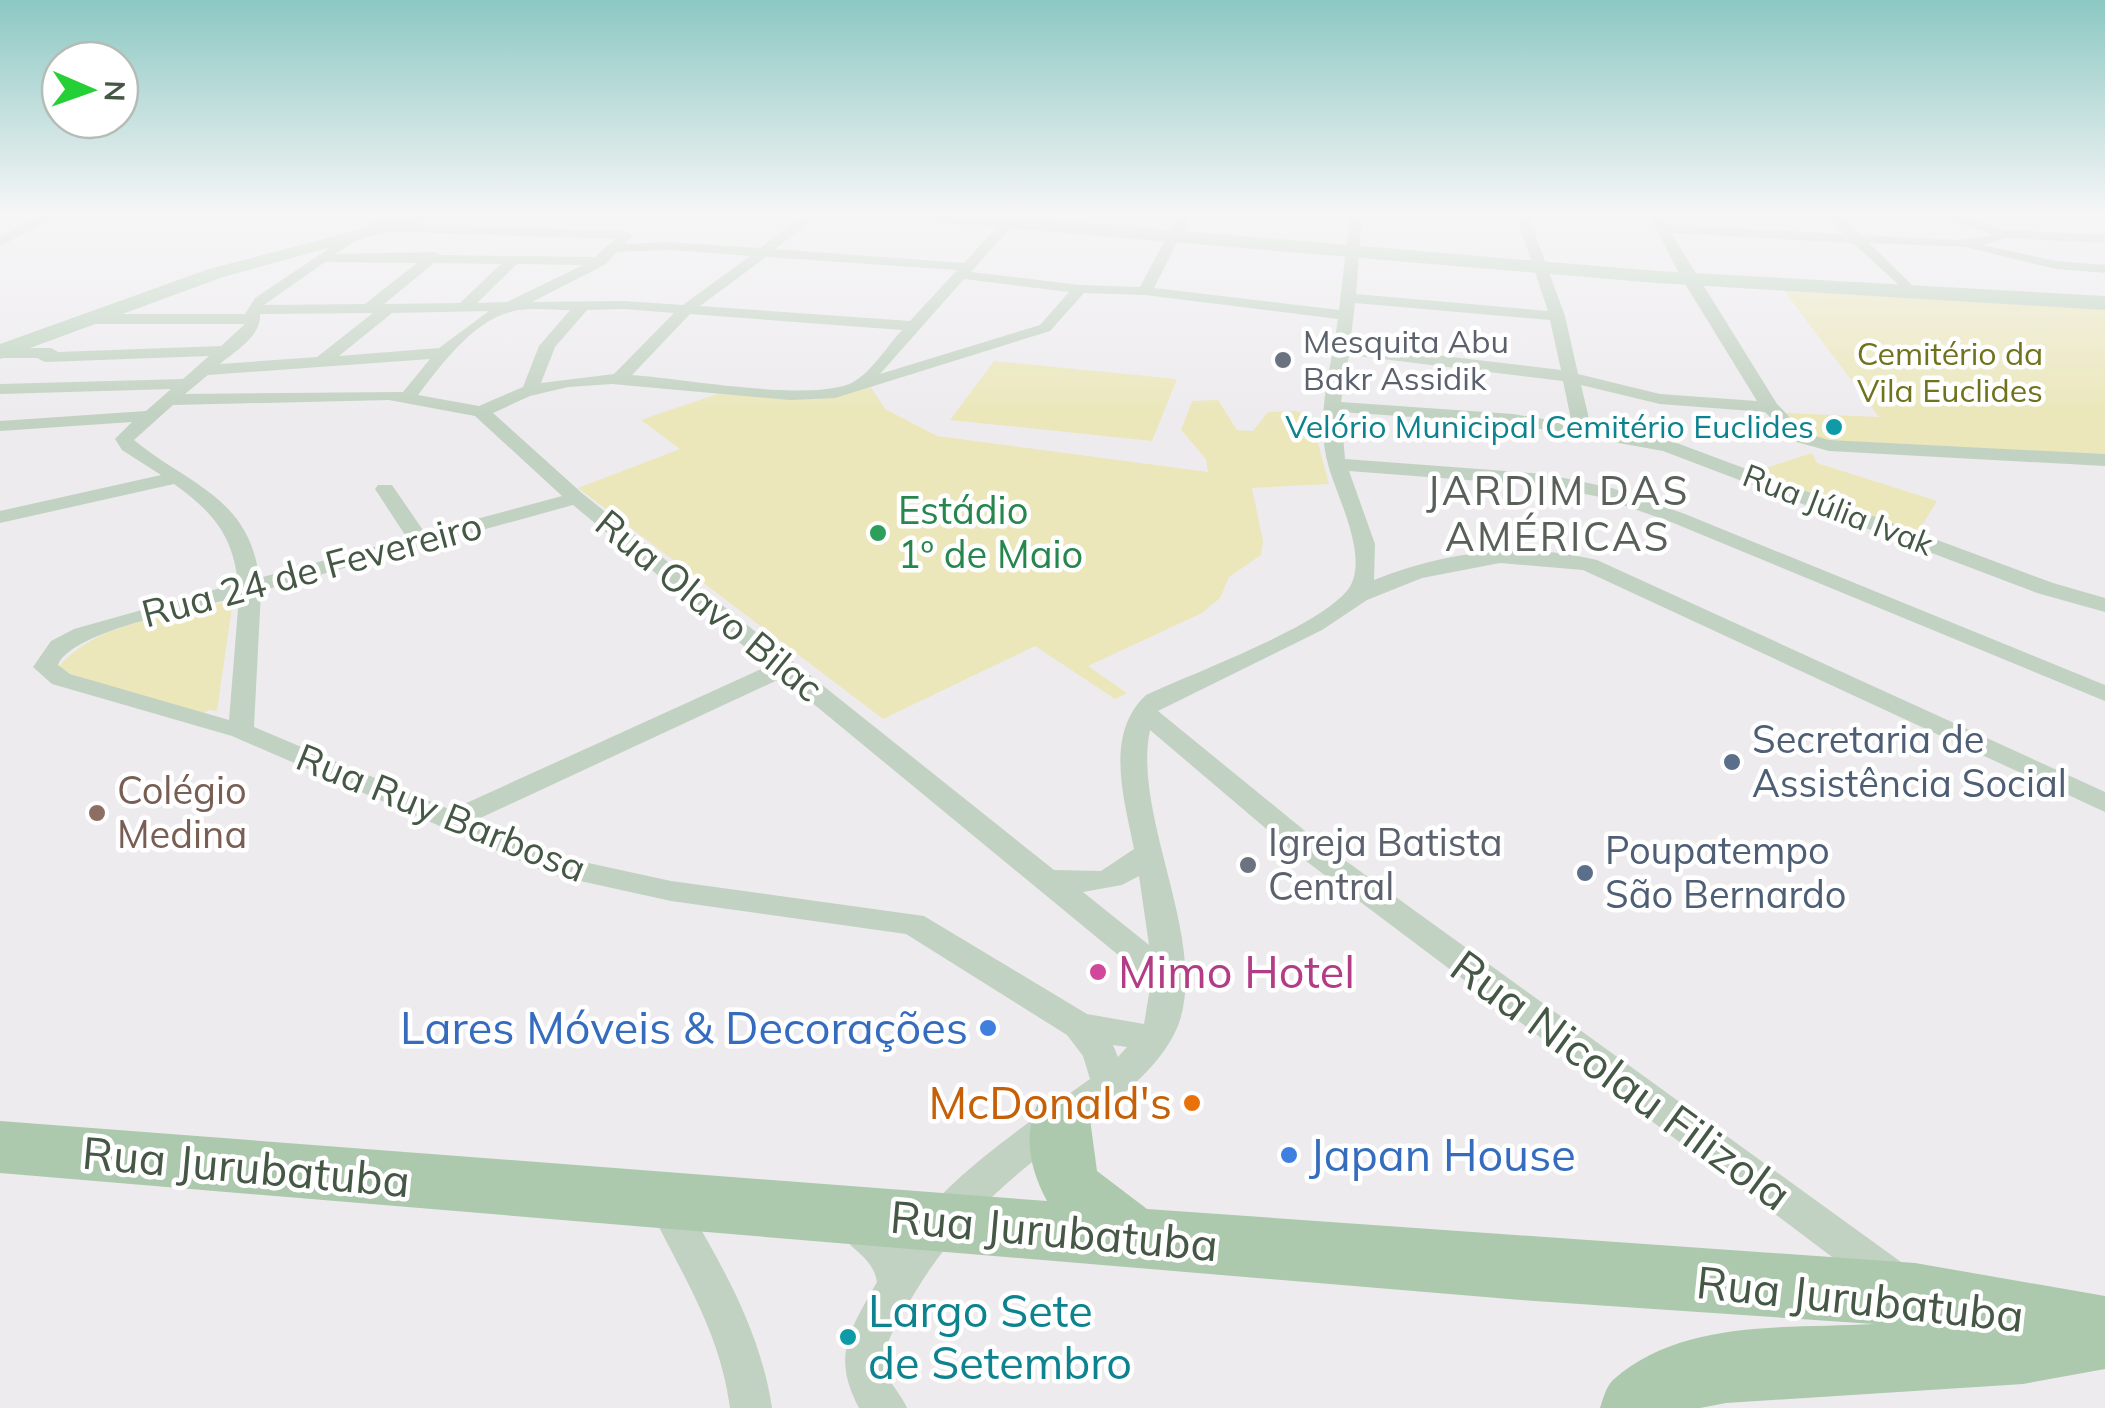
<svg xmlns="http://www.w3.org/2000/svg" width="2105" height="1408" font-family="Mulish,sans-serif">
<style>
.green{fill:#ebe7bb}
.lines{fill:none;stroke-linecap:round;stroke-linejoin:round}
.street{fill:#c2d2c2;fill-rule:evenodd}
.secondary{fill:#bfd4c0;fill-rule:evenodd}
.primary{fill:#acc9ad;fill-rule:evenodd}
.worship-dot{fill:#6b7280;stroke:#fff;stroke-width:4}
.culture-dot{fill:#0f9aa8;stroke:#fff;stroke-width:4}
.leisure-dot{fill:#2e9e5b;stroke:#fff;stroke-width:4}
.service-dot{fill:#5c6f8a;stroke:#fff;stroke-width:4}
.education-dot{fill:#8d6e63;stroke:#fff;stroke-width:4}
.hotel-dot{fill:#d1479c;stroke:#fff;stroke-width:4}
.shop-dot{fill:#3f7fe0;stroke:#fff;stroke-width:4}
.food-dot{fill:#e8710a;stroke:#fff;stroke-width:4}
.labels{text-anchor:middle;stroke-width:9;stroke-linejoin:round;paint-order:stroke}
.far-worship-label{font-size:32px;fill:#5b616d;stroke:#fff;text-anchor:start}
.far-park-label{font-size:32px;fill:#70731c;stroke:#fff}
.far-culture-label{font-size:32px;fill:#0d838f;stroke:#fff;text-anchor:end}
.far-street-label{font-size:32px;fill:#455745;stroke:#fff}
.leisure-label{font-size:38px;fill:#27864d;stroke:#fff;text-anchor:start}
.street-label{font-size:38px;fill:#455745;stroke:#fff}
.service-label{font-size:38px;fill:#4e5e75;stroke:#fff;text-anchor:start}
.education-label{font-size:38px;fill:#785e54;stroke:#fff;text-anchor:start}
.worship-label{font-size:38px;fill:#5b616d;stroke:#fff;text-anchor:start}
.neighbourhood-label{font-size:40px;letter-spacing:2.5px;fill:#596059;stroke:#fff}
.near-hotel-label{font-size:45px;fill:#b23c85;stroke:#fff;text-anchor:start}
.near-shop-label{font-size:45px;fill:#366cbe;stroke:#fff;text-anchor:end}
.near-street-label{font-size:45px;fill:#455745;stroke:#fff}
.near-food-label{font-size:45px;fill:#c56008;stroke:#fff;text-anchor:end}
.near-culture-label{font-size:45px;fill:#0d838f;stroke:#fff;text-anchor:start}
</style>
<rect width="100%" height="100%" fill="#edebee"/>
<path class="green" d="M1782,288L2105,307V455L1822,440L1799,432L1786,413L1879,417Z
M994,361L1177,379L1152,441L950,420Z
M871,387L885,409L937,436L1208,472L1206,459L1181,430L1192,401L1218,400L1237,430L1253,431L1268,412L1296,411L1311,417L1329,484L1252,488L1263,541L1261,555L1229,577L1220,598L1202,613L1088,666L1127,693L1115,699L1035,646L883,719L578,488L680,449L641,420L732,389L778,394Z
M1812,453L1817,463L1937,501L1916,535L1750,473Z
M233,600L217,711L209,710L198,716L57,669C95,621 176,615 233,600Z"/>
<g class="lines">
<path class="street" d="M43,215H60L0,246V237Z
M427,215L385,224L626,231L633,235L625,244L670,242L760,248L804,215H819L775,249L964,263L1008,215H1021L971,272L1080,285L1140,287L1178,215H1191L1154,288L1339,310L1350,215H1362L1356,294L1548,311L1518,221L1484,215H1528L1565,316L1578,374L1660,394L1757,401L1682,279L1649,215H1662L1667,225L1845,234L1827,215H1841L1861,235L1959,240L1993,235L1933,215H1954L2005,230L2105,235V243L2006,238L1982,245L2056,261L2105,265V273L2056,269L1965,247L1869,243L1916,289V295L1911,296L1853,243L1671,233L1777,404L1805,433L1829,440L2105,454V466L1829,451L1793,441L1765,412L1660,404L1581,385L1591,427L1674,442L2053,583L2105,598V612L2037,593L1663,451L1513,424L1341,412L1345,459L1545,474L1612,488L1685,514L2105,685V701L1671,522L1600,497L1545,486L1349,471L1375,544L1374,580C1446,551 1521,542 1597,560L2105,792V812L1583,570L1500,563L1422,578L1367,600L1322,630L1158,711L1310,835L1908,1267L1914,1280L1908,1293L1894,1299L1880,1293L1290,849L1150,730C1132,816 1208,939 1179,1023C1156,1085 1069,1131 1020,1172C972,1212 933,1257 904,1312C895,1328 880,1350 885,1369C888,1382 902,1395 907,1408H859C831,1356 850,1330 877,1282C873,1255 845,1248 835,1225L840,1213L854,1208L883,1224L901,1243C949,1174 1023,1127 1090,1079L1083,1056L1067,1035L906,934L671,901L553,875L232,736L52,684L33,667L51,641L74,629L238,583C233,535 212,511 174,484L0,523V511L161,475L122,450L115,439L132,422L0,431V421L146,411L171,389L0,394V384L183,379L209,356L45,362L37,358H0V348H51L58,352L221,346L245,324H87L79,319L87,314H245L255,298L355,231L362,235L360,238L336,254L435,252L441,255L595,257L615,239L372,231L366,227L382,216ZM670,250L750,256L683,305L624,301L532,302L606,264L617,252ZM766,257L957,270L910,321L700,306ZM325,262L417,263L365,304L264,305ZM434,263L501,264L460,303L384,304ZM517,264L583,265L507,302L477,303ZM964,279L1069,292L1040,325L880,374ZM1084,293L1145,295L1338,319C1331,371 1314,417 1329,468C1338,499 1373,565 1345,593C1311,630 1195,672 1146,695C1104,734 1124,798 1134,849L1101,871L1054,870L583,494L493,413L530,396L568,387L612,384L790,400L835,398L1050,331ZM1355,303L1550,320L1561,370L1350,345ZM624,309L674,313L614,374L541,383L555,347L587,310ZM570,310L539,346L523,387L479,406L418,395C441,365 474,319 514,311C531,307 553,310 570,310ZM489,311L439,348L339,356L392,313ZM373,313L317,357L220,364C235,351 262,336 260,314ZM690,314L902,330C888,345 873,370 855,381C819,404 679,378 632,375ZM1349,355L1563,381L1572,424L1513,414L1341,402ZM430,359L403,392L185,394L208,375ZM389,400L475,416L562,496L425,533L392,485H378L375,489L407,538L259,578C250,497 187,484 134,440L173,405ZM573,505L768,666L451,810L254,727L261,591ZM239,597L229,720L70,674L58,665C72,630 201,607 239,597ZM782,678L1151,982L1144,1024L1087,1014L924,916L671,881L570,859L476,820ZM1139,876L1149,945L1083,892L1122,885ZM1113,1045L1127,1047L1118,1057Z
M666,1186L679,1191C719,1261 760,1327 772,1408H730C720,1330 680,1272 647,1203L653,1191Z"/>
<path class="secondary" d="M415,215H448L223,277L0,359V344L209,269Z
M912,215H994L1657,271L2105,296V310L1657,283L921,221Z"/>
<path class="primary" d="M1060,1094L1081,1101L1090,1119L1097,1171L1147,1209L1915,1263L2105,1296V1369L2023,1384L1726,1403L1700,1408H1600C1603,1399 1606,1387 1613,1380C1682,1318 1789,1329 1874,1324L1521,1300L0,1173V1121L1047,1201C1030,1169 1022,1135 1039,1101Z"/>
</g>
<linearGradient id="sky" x2="0" y2="1"><stop stop-color="#8cc8c3"/><stop offset="0.52" stop-color="#f7f6f7"/><stop offset="1" stop-color="#f7f6f7" stop-opacity="0"/></linearGradient>
<rect width="2105" height="413" fill="url(#sky)"/>
<g class="worship-dot">
<circle cx="1283" cy="360" r="10"/>
<circle cx="1248" cy="865" r="10"/>
</g>
<g class="culture-dot">
<circle cx="1834" cy="427" r="10"/>
<circle cx="848" cy="1337" r="10"/>
</g>
<circle class="leisure-dot" cx="878" cy="533" r="10"/>
<g class="service-dot">
<circle cx="1732" cy="762" r="10"/>
<circle cx="1585" cy="873" r="10"/>
</g>
<circle class="education-dot" cx="97" cy="813" r="10"/>
<circle class="hotel-dot" cx="1098" cy="972" r="10"/>
<g class="shop-dot">
<circle cx="988" cy="1028" r="10"/>
<circle cx="1289" cy="1155" r="10"/>
</g>
<circle class="food-dot" cx="1192" cy="1103" r="10"/>
<g class="labels">
<g class="far-worship-label">
<text x="1303" y="353">Mesquita Abu<tspan x="1303" dy="37">Bakr Assidik</tspan></text>
</g>
<g class="far-park-label">
<text x="1950" y="365">Cemitério da<tspan x="1950" dy="37">Vila Euclides</tspan></text>
</g>
<g class="far-culture-label">
<text x="1814" y="438">Velório Municipal Cemitério Euclides</text>
</g>
<g class="far-street-label">
<text transform="translate(1838 510) rotate(21)" y="11">Rua Júlia Ivak</text>
</g>
<g class="leisure-label">
<text x="898" y="524">Estádio<tspan x="898" dy="44">1º de Maio</tspan></text>
</g>
<g class="street-label">
<text transform="translate(312 570) rotate(-15)" y="13">Rua 24 de Fevereiro</text>
<text transform="translate(709 606) rotate(39)" y="13">Rua Olavo Bilac</text>
<text transform="translate(441 813) rotate(22)" y="13">Rua Ruy Barbosa</text>
</g>
<g class="service-label">
<text x="1752" y="753">Secretaria de<tspan x="1752" dy="44">Assistência Social</tspan></text>
<text x="1605" y="864">Poupatempo<tspan x="1605" dy="44">São Bernardo</tspan></text>
</g>
<g class="education-label">
<text x="117" y="804">Colégio<tspan x="117" dy="44">Medina</tspan></text>
</g>
<g class="worship-label">
<text x="1268" y="856">Igreja Batista<tspan x="1268" dy="44">Central</tspan></text>
</g>
<g class="neighbourhood-label">
<text x="1558" y="505">JARDIM DAS<tspan x="1558" dy="46">AMÉRICAS</tspan></text>
</g>
<g class="near-hotel-label">
<text x="1118" y="988">Mimo Hotel</text>
</g>
<g class="near-shop-label">
<text x="968" y="1044">Lares Móveis &amp; Decorações</text>
<text x="1309" y="1171" text-anchor="start">Japan House</text>
</g>
<g class="near-street-label">
<text transform="translate(1621 1080) rotate(36)" y="16">Rua Nicolau Filizola</text>
<text transform="translate(246 1167) rotate(5)" y="16">Rua Jurubatuba</text>
<text transform="translate(1054 1231) rotate(5)" y="16">Rua Jurubatuba</text>
<text transform="translate(1860 1299) rotate(6)" y="16">Rua Jurubatuba</text>
</g>
<g class="near-food-label">
<text x="1172" y="1119">McDonald's</text>
</g>
<g class="near-culture-label">
<text x="868" y="1327">Largo Sete<tspan x="868" dy="52">de Setembro</tspan></text>
</g>
</g>
<g transform="translate(90 90) rotate(92)"><circle r="48" fill="#ffffff" stroke="#b5bcb5" stroke-width="2.5"/>
<path d="M0-8L18 38L0 25L-18 38Z" fill="#24d035"/>
<text y="-15" font-size="28" font-weight="bold" text-anchor="middle" fill="#455745">N</text>
</g>
</svg>
